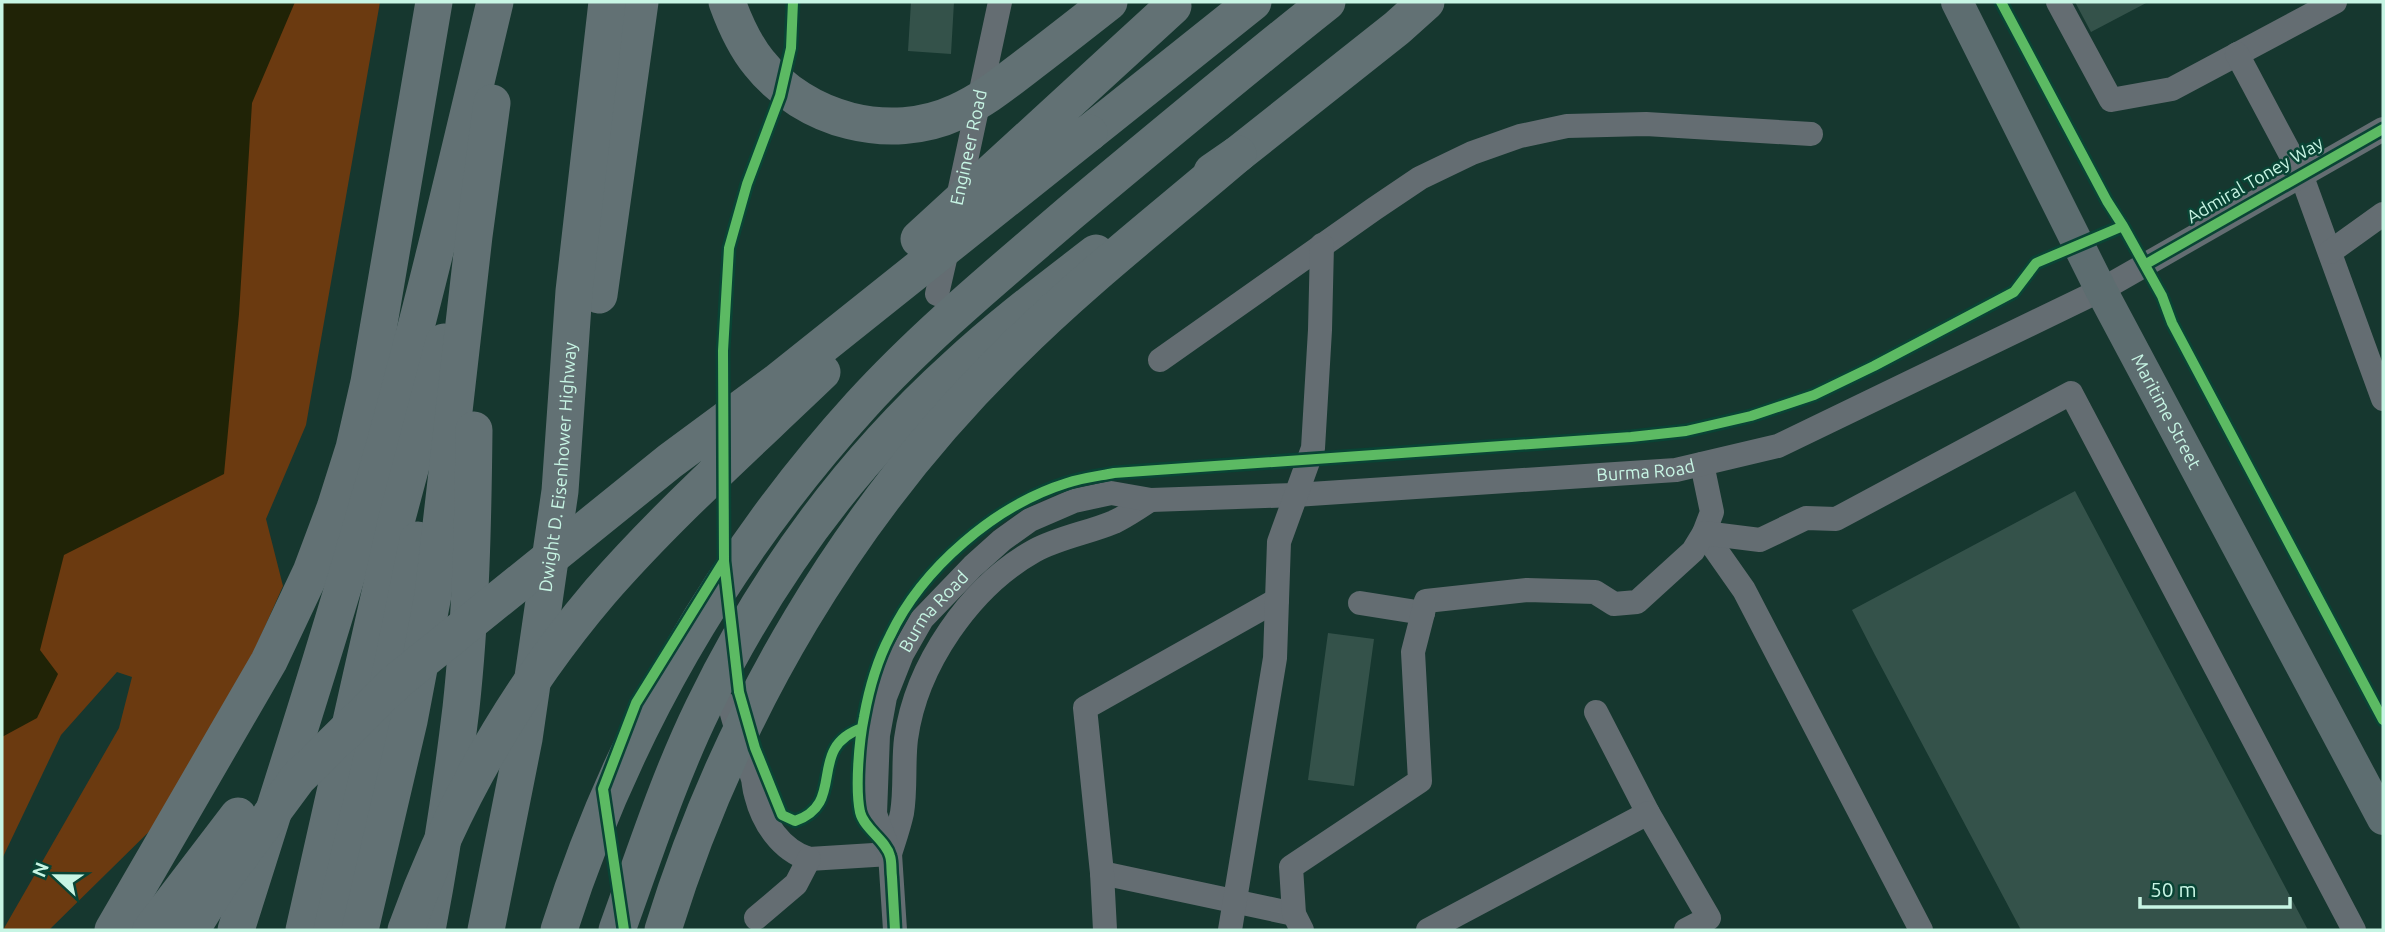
<svg xmlns="http://www.w3.org/2000/svg" width="2385" height="932" font-family="Ubuntu,sans-serif">
<style>
.green{fill:#6b3a10}
.water{fill:#202306}
.building{fill:#34524a}
.lines{fill:none;stroke-linecap:round;stroke-linejoin:round}
.minor{stroke:#646d72;stroke-width:24}
.major{stroke:#5d6d70;stroke-width:32}
.highway{stroke:#627174;stroke-width:37}
.highway-bridge{stroke:#627174;stroke-width:37}
.cycleway-casing{stroke:#094435;stroke-width:15}
.cycleway{stroke:#5cba63;stroke-width:10}
.labels{text-anchor:middle;stroke-width:5;stroke-linejoin:round;paint-order:stroke}
.street-label{font-size:18px;fill:#c7f5e4;stroke:#094435}
</style>
<rect width="100%" height="100%" fill="#16372f"/>
<path class="green" d="M2,2H380L306,425L266,519L283,586L219,730L168,813L49,930H3L119,728L132,677L117,672L61,735L2,859Z"/>
<path class="water" d="M2,2H295L252,103L239,314L224,474L64,555L40,650L58,674L37,718L2,737Z"/>
<path class="building" d="M911,2H954L951,54L908,51Z
M2075,2H2148L2091,32Z
M2075,491L2308,930H2021L1875,655L1852,610Z
M1328,633L1374,639L1354,786L1308,780Z"/>
<g class="lines">
<g class="minor">
<path d="M2058,2L2111,100L2172,89L2335,2"/>
<path d="M2237,54L2301,174L2383,399"/>
<path id="s1" d="M956,207L1000,2"/>
<path d="M2330,252L2383,214"/>
<path d="M937,294L949,242"/>
<path d="M1160,360L1374,209L1420,178L1472,153L1520,136L1567,126L1646,124L1811,134"/>
<path d="M1702,464L1712,512L1704,533L1744,590L1921,930"/>
<path d="M1360,603L1423,613"/>
<path d="M730,706C736,731 745,754 753,779C754,784 754,789 756,795C763,823 781,850 809,859L890,854"/>
<path d="M1596,712L1648,813"/>
<path d="M890,854C894,841 899,827 902,813C906,789 903,763 906,739C916,665 970,587 1034,551C1060,537 1088,533 1114,522C1127,516 1139,507 1151,500"/>
<path d="M1102,873L1294,914"/>
<path d="M756,918L796,884L809,859"/>
<path id="s2" d="M895,930L890,854L875,814L878,735L885,697L902,654L922,619L973,566L1002,540L1030,520L1074,501L1111,493L1151,500L1295,495L1676,470L1778,446L2101,290L2383,129"/>
<path d="M1105,930L1102,873L1085,708L1277,600"/>
<path d="M1230,930L1275,658L1279,542L1313,448L1320,330L1322,245"/>
<path d="M1302,930L1294,914L1291,867L1420,781L1413,652L1426,601L1527,590L1595,592L1614,604L1637,602L1693,551L1704,533L1760,540L1806,518L1836,519L2071,393L2354,930"/>
<path d="M1428,930L1648,813L1709,918L1686,930"/>
</g>
<path class="major" id="s3" d="M1957,2L2101,290L2383,819"/>
<g class="highway">
<path d="M1089,133L1253,2"/>
<path d="M1212,172L1238,154L1397,28L1426,2"/>
<path d="M599,295L640,2"/>
<path d="M113,930L269,661L311,572L335,508L354,448L369,382L434,2"/>
<path d="M236,930C286,772 337,614 382,454C424,304 459,153 495,2"/>
<path d="M304,930L396,522L444,342"/>
<path d="M332,930L382,715L418,540"/>
<path d="M360,930L409,721L433,595L474,236L492,103"/>
<path d="M427,930C441,857 452,783 461,708C471,616 473,522 474,430"/>
<path id="s4" d="M486,930L524,739L560,491L574,291L607,2"/>
<path d="M559,930C621,735 723,557 861,405C925,335 998,275 1070,213C1155,142 1240,71 1327,2"/>
<path d="M617,930C644,856 668,780 703,708C765,580 850,463 956,367C1000,326 1048,290 1096,253"/>
</g>
<path class="highway-bridge" d="M727,2C735,24 744,45 759,63C805,121 890,143 957,112C982,101 1003,84 1024,68C1053,46 1081,24 1109,2
M919,239L1173,6
M151,930L238,816
M191,930L221,882L298,778L396,682L670,461L777,382L1089,133
M406,930C450,807 515,692 600,592C668,514 747,444 822,372
M663,930C730,713 848,512 1011,352C1082,281 1162,219 1238,154"/>
<g class="cycleway-casing">
<path id="cycleway" d="M2001,2L2107,201L2123,226
M2146,264L2383,129
M724,561L739,692L755,748L782,815L795,821C848,803 805,748 862,728
M624,930L603,789L636,703L724,561L723,351L729,248L747,184L780,96L791,48L793,2
M895,930C894,913 893,895 892,877C891,870 892,862 890,856C886,840 864,829 860,812C855,788 859,741 864,717C869,689 877,661 890,636C922,568 996,505 1067,483C1082,478 1099,476 1114,473L1631,437L1686,431L1751,416L1814,395L1874,366L2014,292L2036,263L2123,226L2162,296L2172,323L2383,720"/>
</g>
<use href="#cycleway" class="cycleway"/>
</g>
<g class="labels">
<g class="street-label">
<text dy="6" stroke="none"><textPath href="#s1" startOffset="61">Engineer Road</textPath></text>
<text transform="translate(2255 180) rotate(-30)" y="6">Admiral Toney Way</text>
<text dy="6" stroke="none"><textPath href="#s3" startOffset="460">Maritime Street</textPath></text>
<text dy="6" stroke="none"><textPath href="#s4" startOffset="469">Dwight D. Eisenhower Highway</textPath></text>
<text dy="6" stroke="none"><textPath href="#s2" startOffset="1092">Burma Road</textPath></text>
<text dy="6" stroke="none"><textPath href="#s2" startOffset="336">Burma Road</textPath></text>
</g>
</g>
<rect width="2385" height="932" fill="none" stroke="#c7f5e4" stroke-width="7"/>
<g transform="translate(56 876) rotate(292)" stroke="#094435" stroke-width="5" paint-order="stroke">
<path d="M0-5L12 26L0 18L-12 26Z" fill="#c7f5e4"/>
<text y="-10" font-size="19" font-weight="bold" text-anchor="middle" fill="#c7f5e4">N</text>
</g>
<path d="M2140 897v10h150v-10" fill="none" stroke="#c7f5e4" stroke-width="3.5"/>
<text x="2150" y="897" font-size="21" fill="#c7f5e4" stroke="#094435" stroke-width="5" paint-order="stroke">50 m</text>
</svg>
